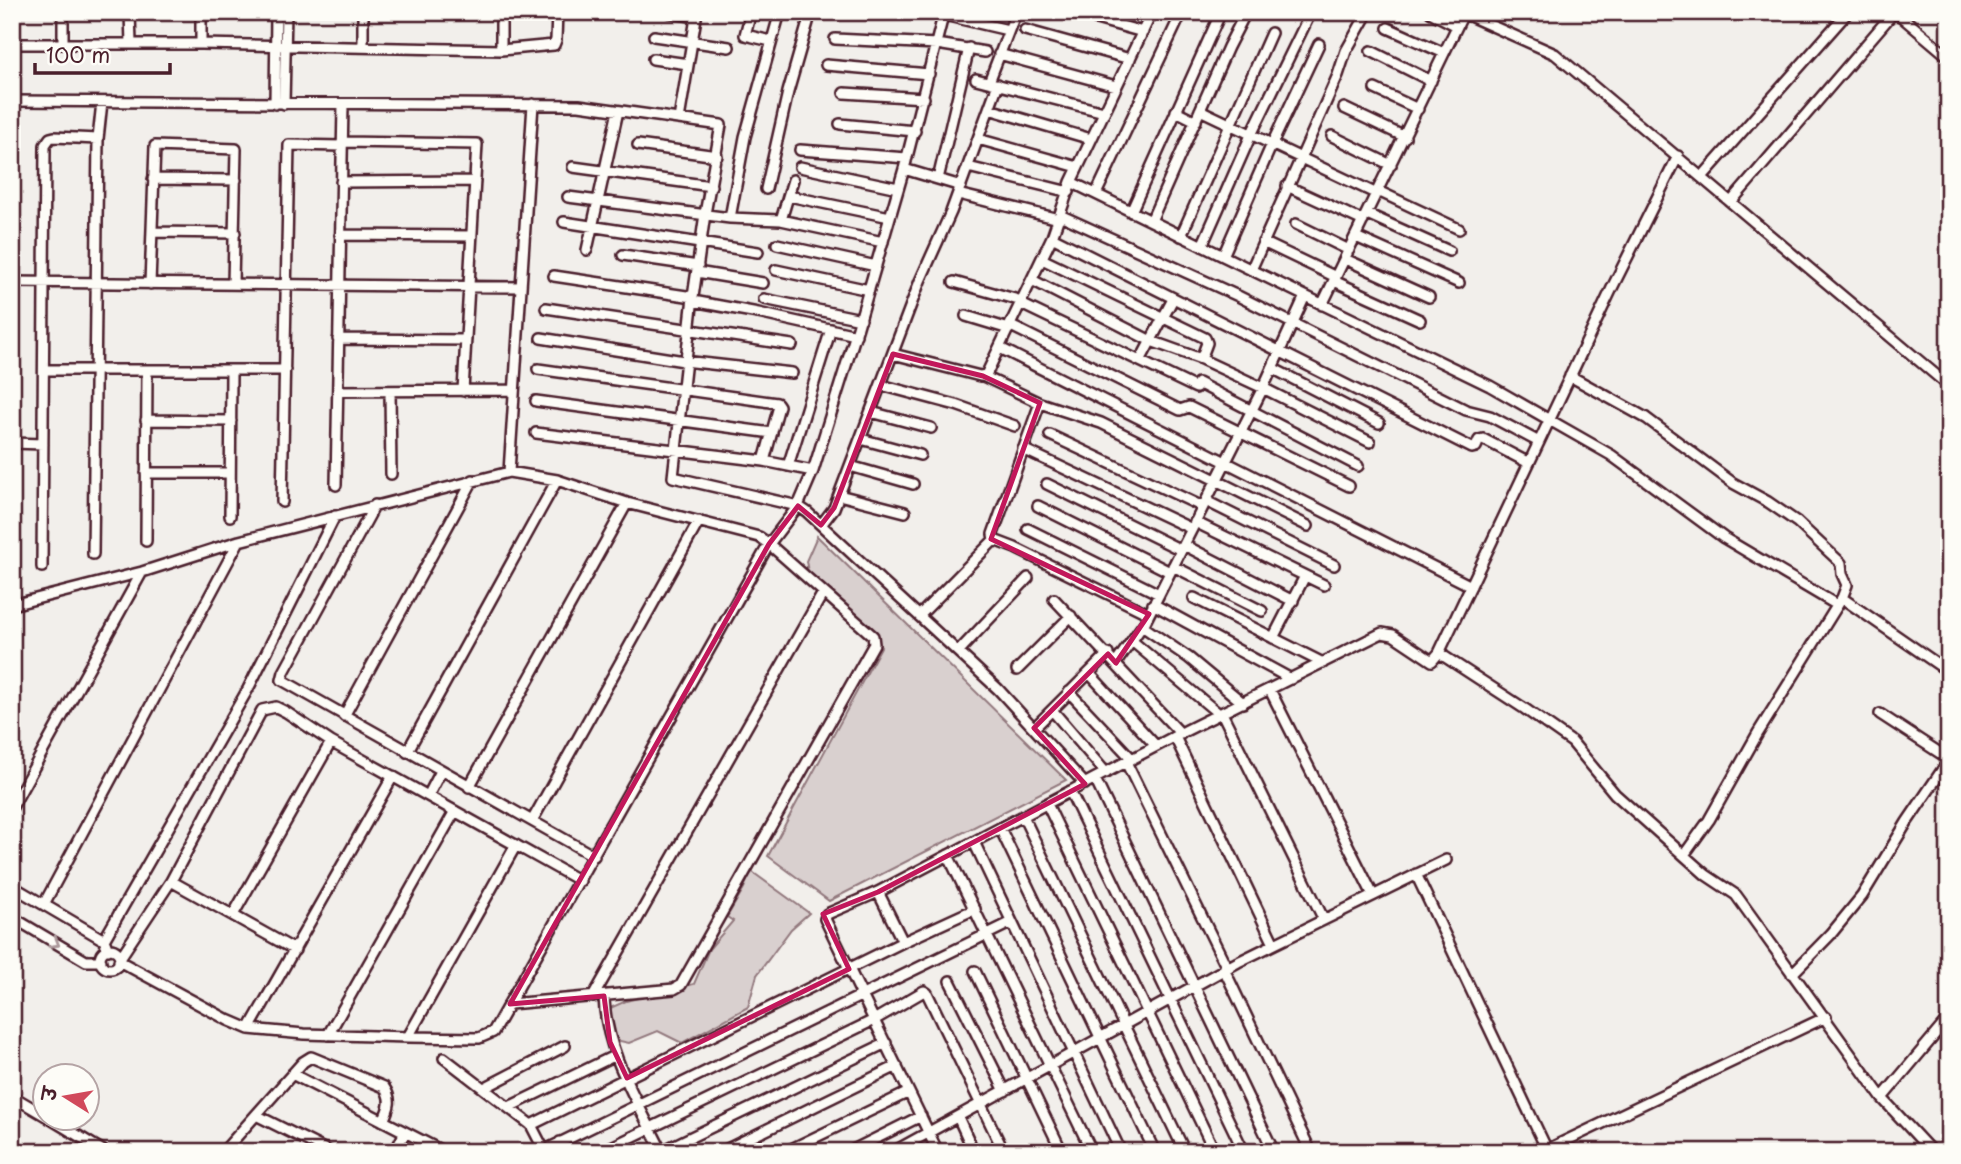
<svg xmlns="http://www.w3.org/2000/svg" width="1961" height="1164" font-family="'Playpen Sans','Playpen Sans Deva',sans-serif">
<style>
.green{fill:#d9d0cf;stroke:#92787d;stroke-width:2}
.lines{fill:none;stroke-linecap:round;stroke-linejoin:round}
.minor-casing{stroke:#4a1f2b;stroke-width:14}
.minor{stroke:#fdfcf7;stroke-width:9}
.oneway{stroke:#ac999b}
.marked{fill:none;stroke:#c2185b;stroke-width:5;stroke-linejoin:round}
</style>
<rect width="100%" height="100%" fill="#f2efeb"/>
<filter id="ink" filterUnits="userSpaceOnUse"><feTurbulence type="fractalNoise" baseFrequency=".0143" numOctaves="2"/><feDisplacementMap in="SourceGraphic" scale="14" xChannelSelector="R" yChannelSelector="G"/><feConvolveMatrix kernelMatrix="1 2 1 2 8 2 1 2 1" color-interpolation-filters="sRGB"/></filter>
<g filter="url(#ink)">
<path class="green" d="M817,536L1066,780L829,901L768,856L881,647L808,572L806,561Z
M751,871L809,913L791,929L757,975L748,1007L682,1043L658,1031L629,1043L615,1040L608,1009L626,1001L694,984L709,949L733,921L727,917L744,888Z"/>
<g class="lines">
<g class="minor-casing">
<path id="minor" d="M63,12V44
M130,12L131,44
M669,12L696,17
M751,12L745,35L771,41
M900,12L944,15L1008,30
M1071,12L1143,32
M1430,12L1457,26
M1896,12L1949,57
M1463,13L1555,54L1949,386
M1388,28L1444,53
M1025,30L1130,59
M654,36L729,47
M835,39L937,44L985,52
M12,44H201L501,50L554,45L556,40L557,12
M201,44V12
M363,47V12
M501,50V12
M1371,51L1431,81
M999,54L1116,86
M653,59L688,64
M826,65L929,74
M976,79L1104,112
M989,82L1016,12
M1375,89L1418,109
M844,93L924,98
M12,101L579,105L721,125L705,214L693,297L673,477L798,506L807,512L998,689L1085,784
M275,104L276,12
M284,104L286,12
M1344,108L1405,137
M989,109L1091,139
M1200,110L1377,194
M1176,111L1196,121
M679,119L697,12
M840,124L915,131
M1332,136L1391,165
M978,139L1078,167
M342,142L477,144L463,391
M638,145L717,156
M800,150L907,158
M573,167L711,186
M800,167L898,188
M968,167L1069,192
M904,169L961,186
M1702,177L1848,12
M153,179L236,180
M938,179L969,48
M341,182L475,181
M1071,182L1490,386L1611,455L1724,538L1837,605
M1287,186L1363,221
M766,189L788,92L811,12
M1378,191L1459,229
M958,194L1059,219
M1096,194L1182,12
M789,196L890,217
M568,197L730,218L781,220L883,242
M1731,202L1894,12
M1131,212L1221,12
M1367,214L1449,251
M1060,215L1238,296L1466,410L1490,416L1539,442
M730,218L745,137L780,12
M781,220L793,180
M1151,221L1228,47L1246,12
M564,222L758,252
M1296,224L1349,250
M152,232L235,233
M340,235L472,236
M1181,236L1271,33
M1052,237L1472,448L1476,447L1479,440L1483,439L1529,463
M1356,237L1459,283
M1263,242L1336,277
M777,244L876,266
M1202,246L1251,135L1311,12
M587,250L618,111
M623,255L698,266
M1223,256L1272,144L1319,44
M1042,259L1205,338L1207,343L1201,359
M1345,259L1429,297
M776,270L869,290
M1251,270L1338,75L1346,51L1368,12
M697,272L763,283
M554,276L693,297
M1032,280L1151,341L1201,359L1263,388L1370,442
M1334,281L1420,320
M12,282L521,287
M954,282L1022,301
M150,284L155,146L236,149L233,284
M764,299L861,319
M693,301L758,313L856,335
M1021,304L1196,388L1198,383L1358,466
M1322,305L1464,12
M546,308L792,345
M966,316L1009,329
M1011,326L1180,410L1189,407L1349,486
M541,338L684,361L792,373
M338,339L466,340
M1000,348L1471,586
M893,354L980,376L986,375L1052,237L1071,182L1152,12
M1140,361L1173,299
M1272,368L1379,423
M538,369L777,403L779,406L764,461
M44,370H285
M983,376L1040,403L1101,423L1308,526
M1570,376L1646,418L1733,483L1768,502L1797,522L1841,563L1842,574L1847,585L1842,598L1758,733L1709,820L1684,855
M881,385L956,405L1015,426
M338,391L514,390
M390,391L391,474
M536,401L772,433
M871,412L931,428
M146,420L231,421
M536,433L764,461L813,471
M1050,435L1203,507
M861,439L920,455
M12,443L43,444
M1023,449L1192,529
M788,466L831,329
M850,466L913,484
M509,472L533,104
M146,473H230
M1047,484L1181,550
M336,485L343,105
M839,495L905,512
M1206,501L1334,565
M282,502L289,145L342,146
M375,505L284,672L282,680L594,856
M1038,506L1170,572
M230,516L231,370
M1195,522L1324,585
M821,525L834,508L920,281L951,212L998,84
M1028,529L1159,594
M994,540L1015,548L1149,614
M146,541L147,370
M1184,545L1293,601
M93,554L98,139L102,102
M1173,566L1262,611
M42,567L45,145L50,138L54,137L98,139
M1194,598L1323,663
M1842,598L1949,672
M1054,599L1181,734
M1153,604L1291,679
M12,605L142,572L239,541L509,472L557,480L627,503L759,537L769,544L873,636L874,644L681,985L674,989L510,1004
M919,616L994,540L993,534L1040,403
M1142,626L1189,658L1243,703
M1273,638L1305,576
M1132,641L1219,714
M958,652L1028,578
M1439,653L1525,709L1572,742L1615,794L1706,875L1736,895L1882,1098L1932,1152
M1116,663L1145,622L1263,388L1305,296
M1017,670L1071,616
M1089,673L1156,746
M1270,690L1373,895
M1069,692L1132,759
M1052,710L1106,773
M1222,713L1324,920
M1880,714L1949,759
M344,716L473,480
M1034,728L1108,654
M1175,737L1274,944
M407,752L557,480
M1126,762L1227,968
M1095,779L1274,1152
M469,787L627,503
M1070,791L1244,1152
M428,796L441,771
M1047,804L1215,1152
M12,807L142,572
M1023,816L1185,1152
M532,821L699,521
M1000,828L1155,1152
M974,842L1121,1152
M948,855L1092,1152
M1416,874L1547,1150
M171,881L295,950
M12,886L104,940
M878,892L903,942
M44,904L239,541
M233,915L331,742
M12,917L86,961H101
M100 959a10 10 0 1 1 20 0a10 10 0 1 1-20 0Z
M108,950L104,940L248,689L335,516
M120,958L171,881L262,710L276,707L286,712L331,742L580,881
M119,961L228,1020L249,1029L304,1034L408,1037L479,1038L493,1032L769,544L798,506L813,471L858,327L904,169L944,12
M1224,969L1311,1152
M975,971L1062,1152
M1792,974L1831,934L1862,896L1907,822L1949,760
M950,981L1005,1091
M604,996C605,1052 638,1102 662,1152
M593,997L823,593
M249,1029L393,776
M328,1035L455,811
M408,1037L516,845
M444,1058L531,1125L544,1150
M292,1074L444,1152
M484,1088L565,1046
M12,1096L46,1116
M1882,1098L1949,1018
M509,1107L616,1055
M256,1115L330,1152
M958,1117L974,1152
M49,1118L105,1152
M531,1125L903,942L975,909
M560,1142L565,1152
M223,1152L303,1062L311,1057L384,1087C393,1100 389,1108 383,1121
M395,1152L405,1132
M541,1152L1012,922
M601,1152L874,1020L924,991L927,993L1004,1152
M660,1152L886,1043
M721,1152L897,1066
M785,1152L909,1092
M849,1152L921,1116
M893,1152L1238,962L1446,860
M938,1152L825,919L827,914L878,892L1187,730L1382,633L1393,635L1432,661L1439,653L1613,286L1678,156
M1542,1152L1826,1017"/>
</g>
<use href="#minor" class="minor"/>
</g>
<defs><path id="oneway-chevron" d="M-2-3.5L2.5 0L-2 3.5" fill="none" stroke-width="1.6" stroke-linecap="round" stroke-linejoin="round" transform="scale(1.75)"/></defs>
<use class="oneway" href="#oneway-chevron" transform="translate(55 943) rotate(31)"/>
</g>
<path class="marked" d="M893,354L983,376L1040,403L991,539L1149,614L1116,663L1108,654L1034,728L1085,784L878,892L823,914L849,969L627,1078L610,1042L604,996L510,1004L769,544L798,506L821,525L834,508Z"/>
<rect width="1961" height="1164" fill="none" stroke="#fdfcf7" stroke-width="42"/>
<rect x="21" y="21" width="1919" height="1122" fill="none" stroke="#4a1f2b" stroke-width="2.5" filter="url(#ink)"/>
<g transform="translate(66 1097) rotate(281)"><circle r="33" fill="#fdfcf7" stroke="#b5a4a5" stroke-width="2"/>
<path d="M0-5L12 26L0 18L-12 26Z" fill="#d1495b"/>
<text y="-10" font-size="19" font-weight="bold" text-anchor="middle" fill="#4a1f2b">उ</text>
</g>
<path d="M35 63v10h135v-10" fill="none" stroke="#4a1f2b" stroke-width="3.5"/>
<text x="46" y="63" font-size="21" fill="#4a1f2b" stroke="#fdfcf7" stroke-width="5" paint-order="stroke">100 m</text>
</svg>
